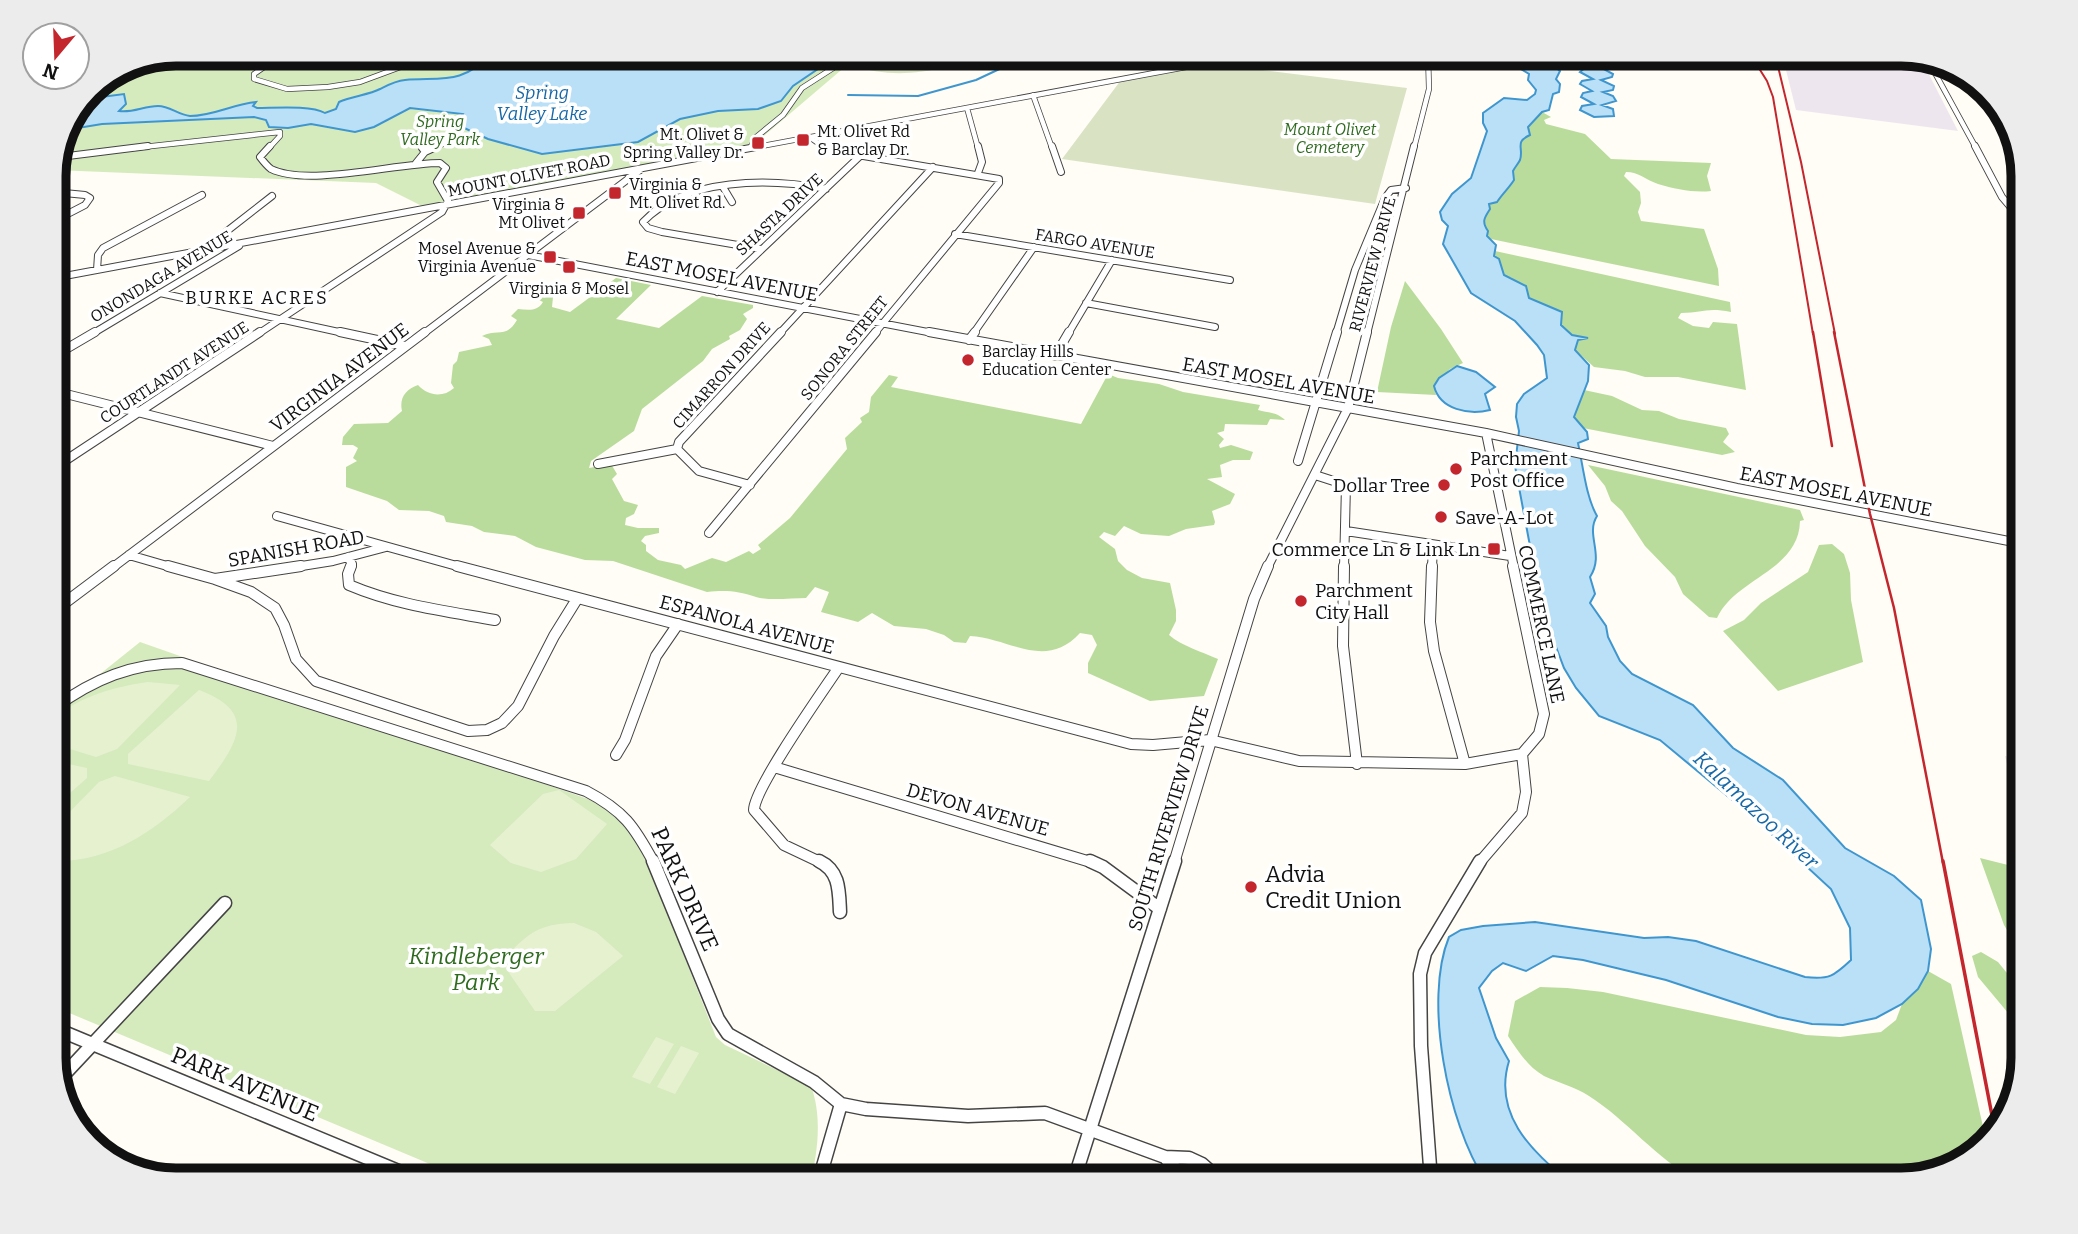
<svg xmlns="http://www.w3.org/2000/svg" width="2078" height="1234" font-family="Bitter,serif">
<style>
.industrial{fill:#eee6ef}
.green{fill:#d5ebbd}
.forest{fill:#b9dc9c}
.cemetery{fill:#d9e3c4}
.pitch{fill:#e6f2cf}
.water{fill:#b9e0f7;stroke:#3f96cf;stroke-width:2}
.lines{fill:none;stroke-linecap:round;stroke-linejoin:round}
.stream{stroke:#3f96cf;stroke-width:2}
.minor-far4-casing{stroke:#444;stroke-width:6}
.minor-far3-casing{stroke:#444;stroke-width:8}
.minor-far2-casing{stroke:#444;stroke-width:10}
.minor-far1-casing{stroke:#444;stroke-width:12}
.minor-casing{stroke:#444;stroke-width:15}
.minor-far4{stroke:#fff;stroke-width:4.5}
.minor-far3{stroke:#fff;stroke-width:6}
.minor-far2{stroke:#fff;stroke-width:8}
.minor-far1{stroke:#fff;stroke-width:10}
.minor{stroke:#fff;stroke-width:12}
.rail-far2{stroke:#c4262e;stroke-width:2}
.rail-far1{stroke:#c4262e;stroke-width:2.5}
.rail{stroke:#c4262e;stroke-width:3.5}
.poi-dot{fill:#c4262e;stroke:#fff;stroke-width:2.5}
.labels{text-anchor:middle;stroke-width:7;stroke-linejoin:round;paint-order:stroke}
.far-park-label{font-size:16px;font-style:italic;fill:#2f6b1f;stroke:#fff}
.far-poi-label{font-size:16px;fill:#111;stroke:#fff;text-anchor:start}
.far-street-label{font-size:16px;fill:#111;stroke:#fff}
.far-water-label{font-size:18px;font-style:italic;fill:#1768a6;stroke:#fff}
.far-neighbourhood-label{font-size:18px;letter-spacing:2px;fill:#111;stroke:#fff}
.street-label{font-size:19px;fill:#111;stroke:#fff}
.poi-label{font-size:19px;fill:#111;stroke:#fff;text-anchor:start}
.water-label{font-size:21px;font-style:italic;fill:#1768a6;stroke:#fff}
.near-poi-label{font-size:23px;fill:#111;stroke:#fff;text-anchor:start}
.near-street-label{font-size:23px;fill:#111;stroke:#fff}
.near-park-label{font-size:23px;font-style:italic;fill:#2f6b1f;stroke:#fff}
.rim{fill:none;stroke:#111;stroke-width:9}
</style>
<rect width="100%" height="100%" fill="#fffdf5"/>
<path class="industrial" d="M1782,54H1901L1921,59L1958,131L1796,110Z
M2005,756L2024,761V832Z"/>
<path class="green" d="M177,54H860L751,147L428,209L376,183L55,170L90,90L130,63Z
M140,642L588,799C616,812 625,820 641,846L716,1037L725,1045L811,1086C822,1115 818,1150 811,1180H468L55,1007L54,711Z"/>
<path class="forest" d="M1542,112L1551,117L1544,120L1546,124L1585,134L1611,159L1711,163L1707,176L1711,191C1694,193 1675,189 1658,184C1646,180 1639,172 1626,172L1624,176L1640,192L1641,203L1638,212L1641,221L1704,229L1718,269L1719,286L1491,239L1487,236L1484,217L1489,204L1509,187L1513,171L1521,159L1519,143L1528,127Z
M1495,251L1730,302L1731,312C1706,307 1703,313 1681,313L1678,318L1693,326L1709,328L1713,322L1737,324L1746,390L1678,377H1645L1625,371L1594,367L1575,350L1578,340L1585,338L1572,335L1561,325L1562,312L1529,298L1512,278L1504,275L1494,257Z
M616,278L651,285L616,319L659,328L702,296L753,305V308L743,314L747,319L740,330L729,336L730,339L712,349L703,361L642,409L634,431L591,461L589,468L611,464L617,474L612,479L624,501L638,505L634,514L626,518L625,525L638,528H659V533L645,536L641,541L646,545V551L658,560L681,565L685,569L712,558L726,562L749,551L753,554L761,549L758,545L790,518L847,449L845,438L862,422L860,418L869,412L871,397L889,375L898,377L891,387L1081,424L1108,374L1118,378L1159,384L1183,392L1260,405L1258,410C1269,413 1276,412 1285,420L1270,419L1267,425L1225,424L1224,431L1217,433L1224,439L1219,445L1220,448L1231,445L1253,452L1250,460H1233L1220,465L1222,477L1207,479L1235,494L1230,504L1212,511L1215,522L1214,525L1186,529L1169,536L1141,534L1124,526L1115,536L1104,532L1099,537L1115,549L1118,561L1127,570L1142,578L1170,583L1176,610V621L1169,635C1182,646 1202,652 1218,659L1204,696L1150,701L1088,673V663L1097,645L1092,635L1080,633C1045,671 1010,638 970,636L966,643L954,642L944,635L926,629L894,626L872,613L858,622L821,612L829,592L815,587L806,598C791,598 770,601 756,597C738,591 726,590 707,592L613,561L585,560L536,547L515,536L484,532L472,526L446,522L444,516L429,511L399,510L387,501L346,487V467L357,461L353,458L358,448L353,445H342L343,437L354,424L388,423L402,411C399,398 406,389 418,385C428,396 443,398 454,388L451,383L453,365L457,361L459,352L492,345L489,339L482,336C497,328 506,339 517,320L511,316L518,309C528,310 537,312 543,302L533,297L534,295L553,297L552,307L570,312Z
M1405,281L1441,329L1463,363L1450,369L1434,386L1436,395L1377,392L1391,327Z
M1584,390L1612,396L1642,410L1659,411L1679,419L1726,428L1729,434L1723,442L1735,452L1722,455L1583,428L1574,417Z
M1588,465L1800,510L1804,520L1800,521C1799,571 1735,578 1717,618L1709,617L1683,594L1675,577L1645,546L1622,511L1611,501L1605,486Z
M1832,544L1844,554L1850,573L1851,600L1863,662L1778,691L1723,631L1744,620L1761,603L1808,572L1819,545Z
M1980,858L2024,869V958L2004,925Z
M1981,952L1998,962L2024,994V1032L1978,977L1972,956Z
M1928,971L1951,984L1986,1140L1963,1163L1902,1180H1697C1656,1159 1627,1120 1589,1096C1575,1087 1559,1083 1544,1076C1528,1067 1518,1051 1508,1036L1515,1001L1540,987L1567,988L1603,992L1806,1035L1840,1037L1881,1032L1896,1020L1902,1004L1918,989Z"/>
<path class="cemetery" d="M860,54H957L948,67C909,75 887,76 849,65Z
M1215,64L1407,88L1375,204L1062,159L1121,80Z"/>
<path class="pitch" d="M148,682L180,685L117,749L96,757L54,744V717C83,696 113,687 148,682Z
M199,690C257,712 239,741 209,781L128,764V754Z
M54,761L87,768V778L54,807Z
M115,776L190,797C152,833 109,862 54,861V828L99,782Z
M559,790L607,824L576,859L541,872L511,863L490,845L543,794Z
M574,923L596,932L623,956L555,1011H535L501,961C528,935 535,924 574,923Z
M656,1037L674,1044L650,1084L632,1077Z
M681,1046L699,1053L675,1094L657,1087Z"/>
<path class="water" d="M490,54H840L793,86L781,101L758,109L718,111L680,119L638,142L542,154L488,139L462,127L460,122L463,114L410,108L374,127L355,132L311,124L288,128L269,127L266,120L254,117L102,124L72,129L86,99L124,94L126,104L119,111C133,113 144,106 158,106C170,106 178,115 190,116C213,116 233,104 256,102L253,106L257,108C275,108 311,105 325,113L336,109L339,102C352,96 369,95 380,89C388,85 395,81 405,80C441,77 463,85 490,54Z
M1505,54H1539L1560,71L1556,79L1560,84L1559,92L1553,94L1549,110L1542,112L1528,127L1530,135C1514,142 1524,148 1520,160C1518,164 1515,167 1513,171L1514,180C1509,188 1503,193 1497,202L1489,204L1490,209C1485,217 1481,221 1488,231L1487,236L1496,245L1494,256L1499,259L1504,275L1526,286L1529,298L1562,312L1561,325L1572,335L1588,338L1578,340L1575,350L1589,365L1588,381L1574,417L1587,432L1588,439L1578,443C1583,466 1586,497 1597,516C1585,535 1605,554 1590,577L1595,594L1590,603L1606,626L1608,637L1620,661L1632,674L1693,705L1733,748L1783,780L1845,848L1894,876L1921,900L1931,949L1928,971L1918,989L1902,1004L1876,1018L1843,1025L1812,1024L1778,1017L1666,980L1583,960L1553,956L1526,971L1503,963L1492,971L1479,988L1496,1038L1509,1061C1493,1113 1530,1150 1567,1180H1485C1448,1124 1423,1000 1449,937L1461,930L1483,926L1535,922L1644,938L1668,937L1696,941L1805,977C1829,980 1834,976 1851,960L1850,928L1831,889L1754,818L1660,740L1599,716L1576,688L1564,668L1542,610L1515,466L1519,431L1516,417L1517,404L1524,394L1547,378L1544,355L1537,345L1515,321L1471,293L1443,244L1448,226L1442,220L1440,212L1452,194L1471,178L1487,131L1483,123V113L1504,98L1527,100L1535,94L1536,90L1528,80L1529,74L1521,69L1518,60Z
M1586,67L1602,68L1613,74L1612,77L1601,80L1614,86L1613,90L1603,92L1613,96L1616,101L1602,105L1613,109L1614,116L1594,117L1580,110L1582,106L1594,104L1581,97L1583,93L1592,91L1580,84L1582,81L1593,79L1580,72Z
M1457,366L1476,372L1495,387L1485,394L1490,410C1469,415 1440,410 1434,386L1439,378Z"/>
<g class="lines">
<path class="stream" d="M848,95L918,96L976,80L1008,65L1013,54"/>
<g class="minor-far4-casing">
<path id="minor-far4" d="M283,54L254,74V79L287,89L328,87L360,82L406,65L461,54
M1929,62L1976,148
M1033,95L1052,148
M967,108L978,148
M808,136L825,148
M751,147L755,138L783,115L802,88L855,54
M134,148L280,132V136L269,148
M422,148L434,140L447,142L434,148
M751,148L1256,54
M1414,148L1429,89L1428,54"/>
</g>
<g class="minor-far3-casing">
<path id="minor-far3" d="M424,146L422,148L425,152
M821,146L834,151L999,179V183L874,334
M978,146L982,162L978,173
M1052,146L1061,172
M1975,146L2002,197L2024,223
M425,152L438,146
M60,157L148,146
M416,163L425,152
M723,187L732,202
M54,192L85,195L90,198L85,205L54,221
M955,234L1230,280
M204,249L272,196
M761,249L662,232L648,228L643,222C686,177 770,178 826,189
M528,255L938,334
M97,270L98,255L103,248L202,195
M54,278L761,146
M717,292L860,156
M160,293L348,334
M1086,303L1215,327
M92,334L239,246
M258,334L442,212L448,201L437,182L446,168L440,163C397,163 308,187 271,169C267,166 263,161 260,157L270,146
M423,334L640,170
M779,334L933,167
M973,334L1034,247
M1068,334L1112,260
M1336,334L1355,270L1385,198L1391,190L1406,188
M1367,334L1414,146"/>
</g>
<g class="minor-far2-casing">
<path id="minor-far2" d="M340,332L405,346
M929,332L1486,433L1737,488L2024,544
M969,340L975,332
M54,356L95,332
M1055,356L1069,332
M54,391L273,446
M1486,433L1514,568
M1298,461L1337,332
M598,464L677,449
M54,468L260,332
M1315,475L1346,485L1344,568
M750,485L699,471L677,449L679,442L781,332
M277,516L464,568
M1346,531L1510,556
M709,533L876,332
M129,555L174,568
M348,557L352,564L351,568
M112,568L425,332
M289,568L333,561L386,547
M1267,568L1348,408L1367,332
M1432,568L1433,545"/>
</g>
<g class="minor-far1-casing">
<path id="minor-far1" d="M168,566L215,579L301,566
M351,566L348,574L349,585C396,605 445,611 495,620
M457,566L1131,744L1153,745L1210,740L1299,761L1465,764L1522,754L1539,734L1544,714L1513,566
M1344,566L1343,646L1357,764
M1432,566L1430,622L1434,651L1465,764
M215,579L251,592L275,608L284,625L296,659L316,681L468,731L487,730L502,723L518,706L554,636L577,599
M54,611L114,566
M54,708C94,679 132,663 182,663L586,791C624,811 634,826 654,863
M616,755L625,740L656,656L678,624
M774,767L1094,863
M822,863L784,845L754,810C754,788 823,691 839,667
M1174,863L1254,599L1268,566
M1479,863L1522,813L1526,792L1522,754"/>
</g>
<g class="minor-casing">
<path id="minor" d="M653,861L718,1019L728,1034L814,1082L841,1104L866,1109L968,1116L1045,1113L1165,1157L1189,1158L1202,1164L1220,1180
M819,861C840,871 839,891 840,912
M1090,861L1103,867L1160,909
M54,1028L420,1180
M59,1080L225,903
M1165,1157L1174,1168L1191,1180
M819,1180L841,1104
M1074,1180L1175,861
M1431,1180L1421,1046L1420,974L1425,953L1480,861"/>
</g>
<use href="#minor-far4" class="minor-far4"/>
<use href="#minor-far3" class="minor-far3"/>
<use href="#minor-far2" class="minor-far2"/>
<use href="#minor-far1" class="minor-far1"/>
<use href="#minor" class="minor"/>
<path class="rail-far2" d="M1750,54L1767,81L1773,97L1813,334
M1775,54L1801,162L1835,334"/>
<path class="rail-far1" d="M1813,332L1832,446
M1834,332L1870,514L1894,608L1943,863"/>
<path class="rail" d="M1943,861L1995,1131"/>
</g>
<g class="poi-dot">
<rect x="796" y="133" width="14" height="14" rx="3.5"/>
<rect x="751" y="136" width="14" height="14" rx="3.5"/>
<rect x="608" y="186" width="14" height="14" rx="3.5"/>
<rect x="572" y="206" width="14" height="14" rx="3.5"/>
<rect x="543" y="250" width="14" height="14" rx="3.5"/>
<rect x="562" y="260" width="14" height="14" rx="3.5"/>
<circle cx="968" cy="360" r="7"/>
<circle cx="1456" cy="469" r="7"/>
<circle cx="1444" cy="485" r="7"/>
<circle cx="1441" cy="517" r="7"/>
<rect x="1487" y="542" width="14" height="14" rx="3.5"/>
<circle cx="1301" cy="601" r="7"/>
<circle cx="1251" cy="887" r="7"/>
</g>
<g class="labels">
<g class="far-park-label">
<text x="440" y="127">Spring<tspan x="440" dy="18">Valley Park</tspan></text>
<text x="1330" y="135">Mount Olivet<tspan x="1330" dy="18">Cemetery</tspan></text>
</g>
<g class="far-poi-label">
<text x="817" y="137">Mt. Olivet Rd<tspan x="817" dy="18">&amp; Barclay Dr.</tspan></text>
<text x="744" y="140" text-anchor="end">Mt. Olivet &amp;<tspan x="744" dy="18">Spring Valley Dr.</tspan></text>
<text x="629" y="190">Virginia &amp;<tspan x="629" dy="18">Mt. Olivet Rd.</tspan></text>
<text x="565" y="210" text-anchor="end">Virginia &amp;<tspan x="565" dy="18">Mt Olivet</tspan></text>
<text x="536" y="254" text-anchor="end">Mosel Avenue &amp;<tspan x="536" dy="18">Virginia Avenue</tspan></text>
<text x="569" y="294" text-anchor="middle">Virginia &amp; Mosel</text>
<text x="982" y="357">Barclay Hills<tspan x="982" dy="18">Education Center</tspan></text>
</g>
<g class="far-street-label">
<text transform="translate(529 175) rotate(-11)" y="6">MOUNT OLIVET ROAD</text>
<text transform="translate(779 214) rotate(-43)" y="6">SHASTA DRIVE</text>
<text transform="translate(1095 243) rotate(9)" y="6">FARGO AVENUE</text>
<text transform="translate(1372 264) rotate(-75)" y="6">RIVERVIEW DRIVE</text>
<text transform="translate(161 276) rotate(-31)" y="6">ONONDAGA AVENUE</text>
<text transform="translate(844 348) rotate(-51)" y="6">SONORA STREET</text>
<text transform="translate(174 372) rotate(-33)" y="6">COURTLANDT AVENUE</text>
<text transform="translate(721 375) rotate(-48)" y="6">CIMARRON DRIVE</text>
</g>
<g class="far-water-label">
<text x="542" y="99">Spring<tspan x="542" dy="21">Valley Lake</tspan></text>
</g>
<g class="far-neighbourhood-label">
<text x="257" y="304">BURKE ACRES</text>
</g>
<g class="street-label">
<text transform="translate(722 276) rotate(11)" y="7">EAST MOSEL AVENUE</text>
<text transform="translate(339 377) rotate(-37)" y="7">VIRGINIA AVENUE</text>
<text transform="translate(1279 380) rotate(10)" y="7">EAST MOSEL AVENUE</text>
<text transform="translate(1836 491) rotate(11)" y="7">EAST MOSEL AVENUE</text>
<text transform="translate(296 548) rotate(-10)" y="7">SPANISH ROAD</text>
<text transform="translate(747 624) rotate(15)" y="7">ESPANOLA AVENUE</text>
<text transform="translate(1542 624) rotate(78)" y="7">COMMERCE LANE</text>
<text transform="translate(978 809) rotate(16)" y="7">DEVON AVENUE</text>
<text transform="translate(1168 818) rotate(-73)" y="7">SOUTH RIVERVIEW DRIVE</text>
</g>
<g class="poi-label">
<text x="1470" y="465">Parchment<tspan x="1470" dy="22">Post Office</tspan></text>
<text x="1430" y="492" text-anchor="end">Dollar Tree</text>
<text x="1455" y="524">Save-A-Lot</text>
<text x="1480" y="556" text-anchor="end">Commerce Ln &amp; Link Ln</text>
<text x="1315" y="597">Parchment<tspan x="1315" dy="22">City Hall</tspan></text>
</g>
<g class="water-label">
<text transform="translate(1756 810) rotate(43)" y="7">Kalamazoo River</text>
</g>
<g class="near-poi-label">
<text x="1265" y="882">Advia<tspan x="1265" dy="26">Credit Union</tspan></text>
</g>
<g class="near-street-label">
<text transform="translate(685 889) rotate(66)" y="8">PARK DRIVE</text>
<text transform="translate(245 1084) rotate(23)" y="8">PARK AVENUE</text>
</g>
<g class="near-park-label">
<text x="476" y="964">Kindleberger<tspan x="476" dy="26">Park</tspan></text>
</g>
</g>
<path d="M0 0H2078V1234H0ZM176 66H1901A110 110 0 0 1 2011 176V1058A110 110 0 0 1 1901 1168H176A110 110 0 0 1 66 1058V176A110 110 0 0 1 176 66Z" fill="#ececec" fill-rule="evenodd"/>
<path class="rim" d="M176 66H1901A110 110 0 0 1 2011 176V1058A110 110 0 0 1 1901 1168H176A110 110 0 0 1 66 1058V176A110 110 0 0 1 176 66Z"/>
<g transform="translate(56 56) rotate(199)"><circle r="33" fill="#ffffff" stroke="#a0a0a0" stroke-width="2"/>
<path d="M0-5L12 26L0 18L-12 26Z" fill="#c4262e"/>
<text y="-10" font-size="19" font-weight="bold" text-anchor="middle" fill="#111111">N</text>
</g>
</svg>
